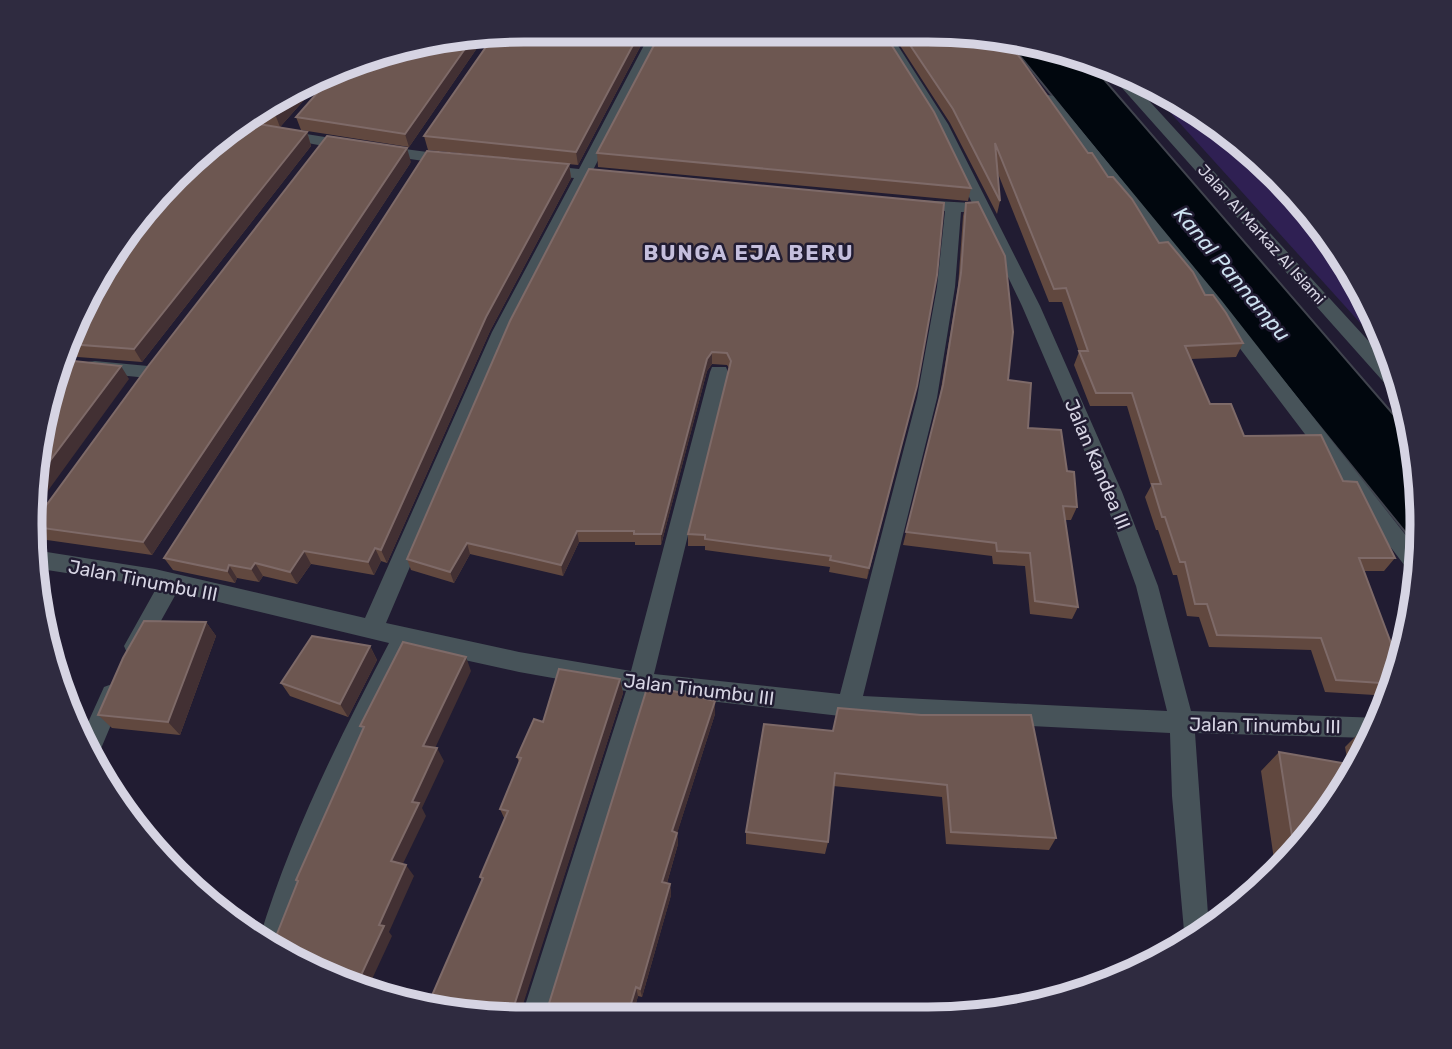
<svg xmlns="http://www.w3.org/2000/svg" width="1452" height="1049" font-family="Rubik,sans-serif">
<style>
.green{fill:#2f2053}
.water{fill:#01070e;stroke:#41444e;stroke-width:2}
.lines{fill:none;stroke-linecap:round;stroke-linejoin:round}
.street{fill:#475359;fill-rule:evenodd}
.wall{fill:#61483f}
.shaded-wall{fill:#423033}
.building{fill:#6d5751;stroke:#7e6a68;stroke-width:2}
.labels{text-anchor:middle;stroke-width:5;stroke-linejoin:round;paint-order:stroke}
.far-street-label{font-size:16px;fill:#d6d4e3;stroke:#211c32}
.street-label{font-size:19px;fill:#d6d4e3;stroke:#211c32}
.far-district-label{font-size:21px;font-weight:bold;letter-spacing:2px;fill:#c5bfdd;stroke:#211c32}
.water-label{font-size:21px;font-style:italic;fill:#cee3f1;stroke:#211c32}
.rim{fill:none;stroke:#d6d4e3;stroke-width:9}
</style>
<rect width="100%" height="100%" fill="#211c32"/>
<path class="green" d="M1149,89L1202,113L1320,223L1371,305L1382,335L1372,336Z"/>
<path class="water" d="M1007,40L1055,47L1089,62L1412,436L1421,492L1419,549Z"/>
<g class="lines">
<path class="street" d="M652,30H666L593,170L614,172L622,177L614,182L589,179L510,332L386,623L519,652L631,671L710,372L712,367H726L728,372L654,674L840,694L917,398L937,287L945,211L918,210L910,205L918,200L972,203L934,124L875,30H888L948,124L1040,306L1122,492L1158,586L1191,711L1380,718L1371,738L1195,733L1209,928L1185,942L1172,796L1170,733L849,717L648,694L549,1018H521L626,691L519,672L410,648L348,772L299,894L281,955L259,940C290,836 339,739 389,643L177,592L143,653L135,656L127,653L124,646L157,587L34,568V550L155,569L365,618L492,332L574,178L541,175L533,170L541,165L579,169ZM961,212H977L1022,306L1102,492L1136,586L1167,711L863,696L937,398L955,287Z
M1114,73L1131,81L1396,371L1406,398L1397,397L1114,79Z
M1048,95L1053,96L1222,301L1419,552L1418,577L1411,574L1210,309L1043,102V96Z
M281,130L350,141L358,146L350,151L276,137L274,134L276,131Z
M382,146L450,155L458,160L450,165L377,154L374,151L377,148Z
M95,361L148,366L155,367L157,372L155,377L148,378L88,372L86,367L88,362Z
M112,684L120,687L124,694L97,758L94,759L81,738L104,687Z"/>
</g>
<path class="wall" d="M649,30L578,165L428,150L424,136Z
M890,30H928L1088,153L1159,243L1205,295L1243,343L1236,357L1191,359L1210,404L1244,436L1343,481L1395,558L1384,571H1364L1396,683L1391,696L1325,692L1311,650L1209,647L1199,617L1187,616L1177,575H1173L1158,530H1156L1145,497L1151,486L1127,406H1090L1074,365L1079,352L1062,302H1049L997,171L1000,201L997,214L950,123Z
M486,35L409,147L301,130L296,117L396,47Z
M321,81L280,127L254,124L307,132L311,146L142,362L65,356L81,306L152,199L250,113Z
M597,153L971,188L968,201L598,167Z
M411,162L152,555L47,540L42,549L34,548V522Z
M569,164L571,178L490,331L387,563L381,561L374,575L311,564L297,584L263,576L259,582L237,578L235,583L173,570L164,558Z
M589,169L914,397L867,579L829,572L830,567L705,550V546H688V534L729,368L727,365L712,364L707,371L661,545H635V542H579L563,576L470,554L454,583L411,570L407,559Z
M966,203L1008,380L1028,428L1067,471L1077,507L1071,520H1065L1078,607L1072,619L1030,614L1025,566L993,564L992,556L903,545L940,395L958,287L963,216Z
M206,622L216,636L180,735L112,728L98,715Z
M370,646L377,660L348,717L290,696L281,683Z
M620,679L623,693L520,1012L547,1010L715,701V714L677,833L678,844L667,883L670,884L671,895L642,997L638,996L632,1017L492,1018L482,881L480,877L505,820L500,809L519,762L517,757L543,722Z
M838,708L1056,838L1049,850L946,844L942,797L833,786L828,842L825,854L746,844V832L833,731Z
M1364,728L1375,730L1356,772L1300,850L1276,873L1261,771L1279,752L1348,764L1345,747Z"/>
<path class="shaded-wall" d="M641,30H649L578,165L576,152Z
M486,35L409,147L405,134L474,36Z
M321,81L280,127L275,114L294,93Z
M307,132L311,146L142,362L134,349Z
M407,148L411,162L152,555L143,542Z
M569,164L571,178L490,331L387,563L381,550L486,317Z
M712,352V364L707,371L661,545V534L707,359Z
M121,366L129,379L34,510V482Z
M917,386L914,397L867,579L869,568Z
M36,527L47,540L42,549L34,539V531Z
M577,531L579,542L563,576L561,565Z
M467,543L470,554L454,583L450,572Z
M375,548L381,561L374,575L368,562Z
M304,551L311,564L297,584L290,572Z
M255,563L263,576L259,582L251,569Z
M229,565L237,578L235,583L227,571Z
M206,622L216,636L180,735L168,722Z
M370,646L377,660L348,717L340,704Z
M466,657L471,671L430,759L423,746Z
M620,679L623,693L519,1017L513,1009Z
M715,701V714L674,843L672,831Z
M437,748L444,761L422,808L426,816L399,872L391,861L412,802Z
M677,833L678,844L664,893L662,882Z
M406,865L414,876L389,932L392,936L367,990L356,986L379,925Z
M670,884L671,895L642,997L640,989Z
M636,987L638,996L632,1017H627Z"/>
<path class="building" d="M524,30H641L576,152L424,136L495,34Z
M662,30H882L934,112L971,188L597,153Z
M900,30H928L1006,40L1021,59L1088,153H1092L1108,177H1113L1132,199L1159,243L1168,242L1193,272L1205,295H1213L1226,313L1243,343L1185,346L1210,404H1231L1244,436L1321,435L1343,481L1357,482L1395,558H1359L1400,667L1396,684L1336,680L1321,638L1217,635L1207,604H1195L1185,562H1180L1165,517H1162L1152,484H1161L1132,393H1096L1079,351H1088L1066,288L1054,289L995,143L1000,201L953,109Z
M474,36L405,134L296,117L332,76L396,47Z
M294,93L275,114L254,111Z
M240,121L307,132L134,349L69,344L81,306L152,199Z
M327,136L407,148L143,542L36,527L34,531V522L149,365Z
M427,151L569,164L486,317L381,550L375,548L368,562L304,551L290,572L255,563L251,569L229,565L227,571L164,558Z
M589,169L944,203L937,275L917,386L869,568L830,560L831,556L705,539V535L688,534L731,361L727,353L712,352L707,359L661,534H634V531H577L561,565L467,543L450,572L407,559L510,321Z
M978,202L1005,256L1013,332L1008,380L1031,383L1028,428L1061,430L1067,471L1074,472L1077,507L1063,506L1078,607L1035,601L1030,553L997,551L996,543L906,532L943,385L961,273L966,203Z
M64,360L121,366L34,482V460Z
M144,621L206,622L168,722L98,715L123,658Z
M312,636L370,646L340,704L281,683Z
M403,642L466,657L423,746L437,748L412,802L419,803L391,861L406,865L379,925L384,926L356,986L277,953L271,949L298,881L296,880L364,727L360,726Z
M559,669L620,679L513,1009L516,1012L547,1010L648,685L715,701L672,831L677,833L662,882L670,884L640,989L636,987L627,1017L492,1018L427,1007L483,878L480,877L508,811L500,809L521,758L517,757L534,719L543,722Z
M838,708L921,715H1031L1056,838L951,832L947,785L835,773L828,842L746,832L764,724L833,731Z
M1364,728L1375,730L1368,745Z
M1279,752L1359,766L1356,772L1300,850L1295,855Z"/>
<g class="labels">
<g class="far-street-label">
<text transform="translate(1262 234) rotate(48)" y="6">Jalan Al Markaz Al Islami</text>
</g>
<g class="street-label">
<text transform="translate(1098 464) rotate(67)" y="7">Jalan Kandea III</text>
<text transform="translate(143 580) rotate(11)" y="7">Jalan Tinumbu III</text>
<text transform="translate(699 689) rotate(7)" y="7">Jalan Tinumbu III</text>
<text transform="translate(1265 725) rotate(1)" y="7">Jalan Tinumbu III</text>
</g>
<g class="far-district-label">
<text x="749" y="260">BUNGA EJA BERU</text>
</g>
<g class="water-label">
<text transform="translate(1232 274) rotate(50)" y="7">Kanal Pannampu</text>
</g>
</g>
<path d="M0 0H1452V1049H0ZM524 42H928A482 482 0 0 1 1410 524V525A482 482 0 0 1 928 1007H524A482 482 0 0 1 42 525V524A482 482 0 0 1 524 42Z" fill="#2f2b40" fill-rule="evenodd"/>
<path class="rim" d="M524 42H928A482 482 0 0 1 1410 524V525A482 482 0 0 1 928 1007H524A482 482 0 0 1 42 525V524A482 482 0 0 1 524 42Z"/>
</svg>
